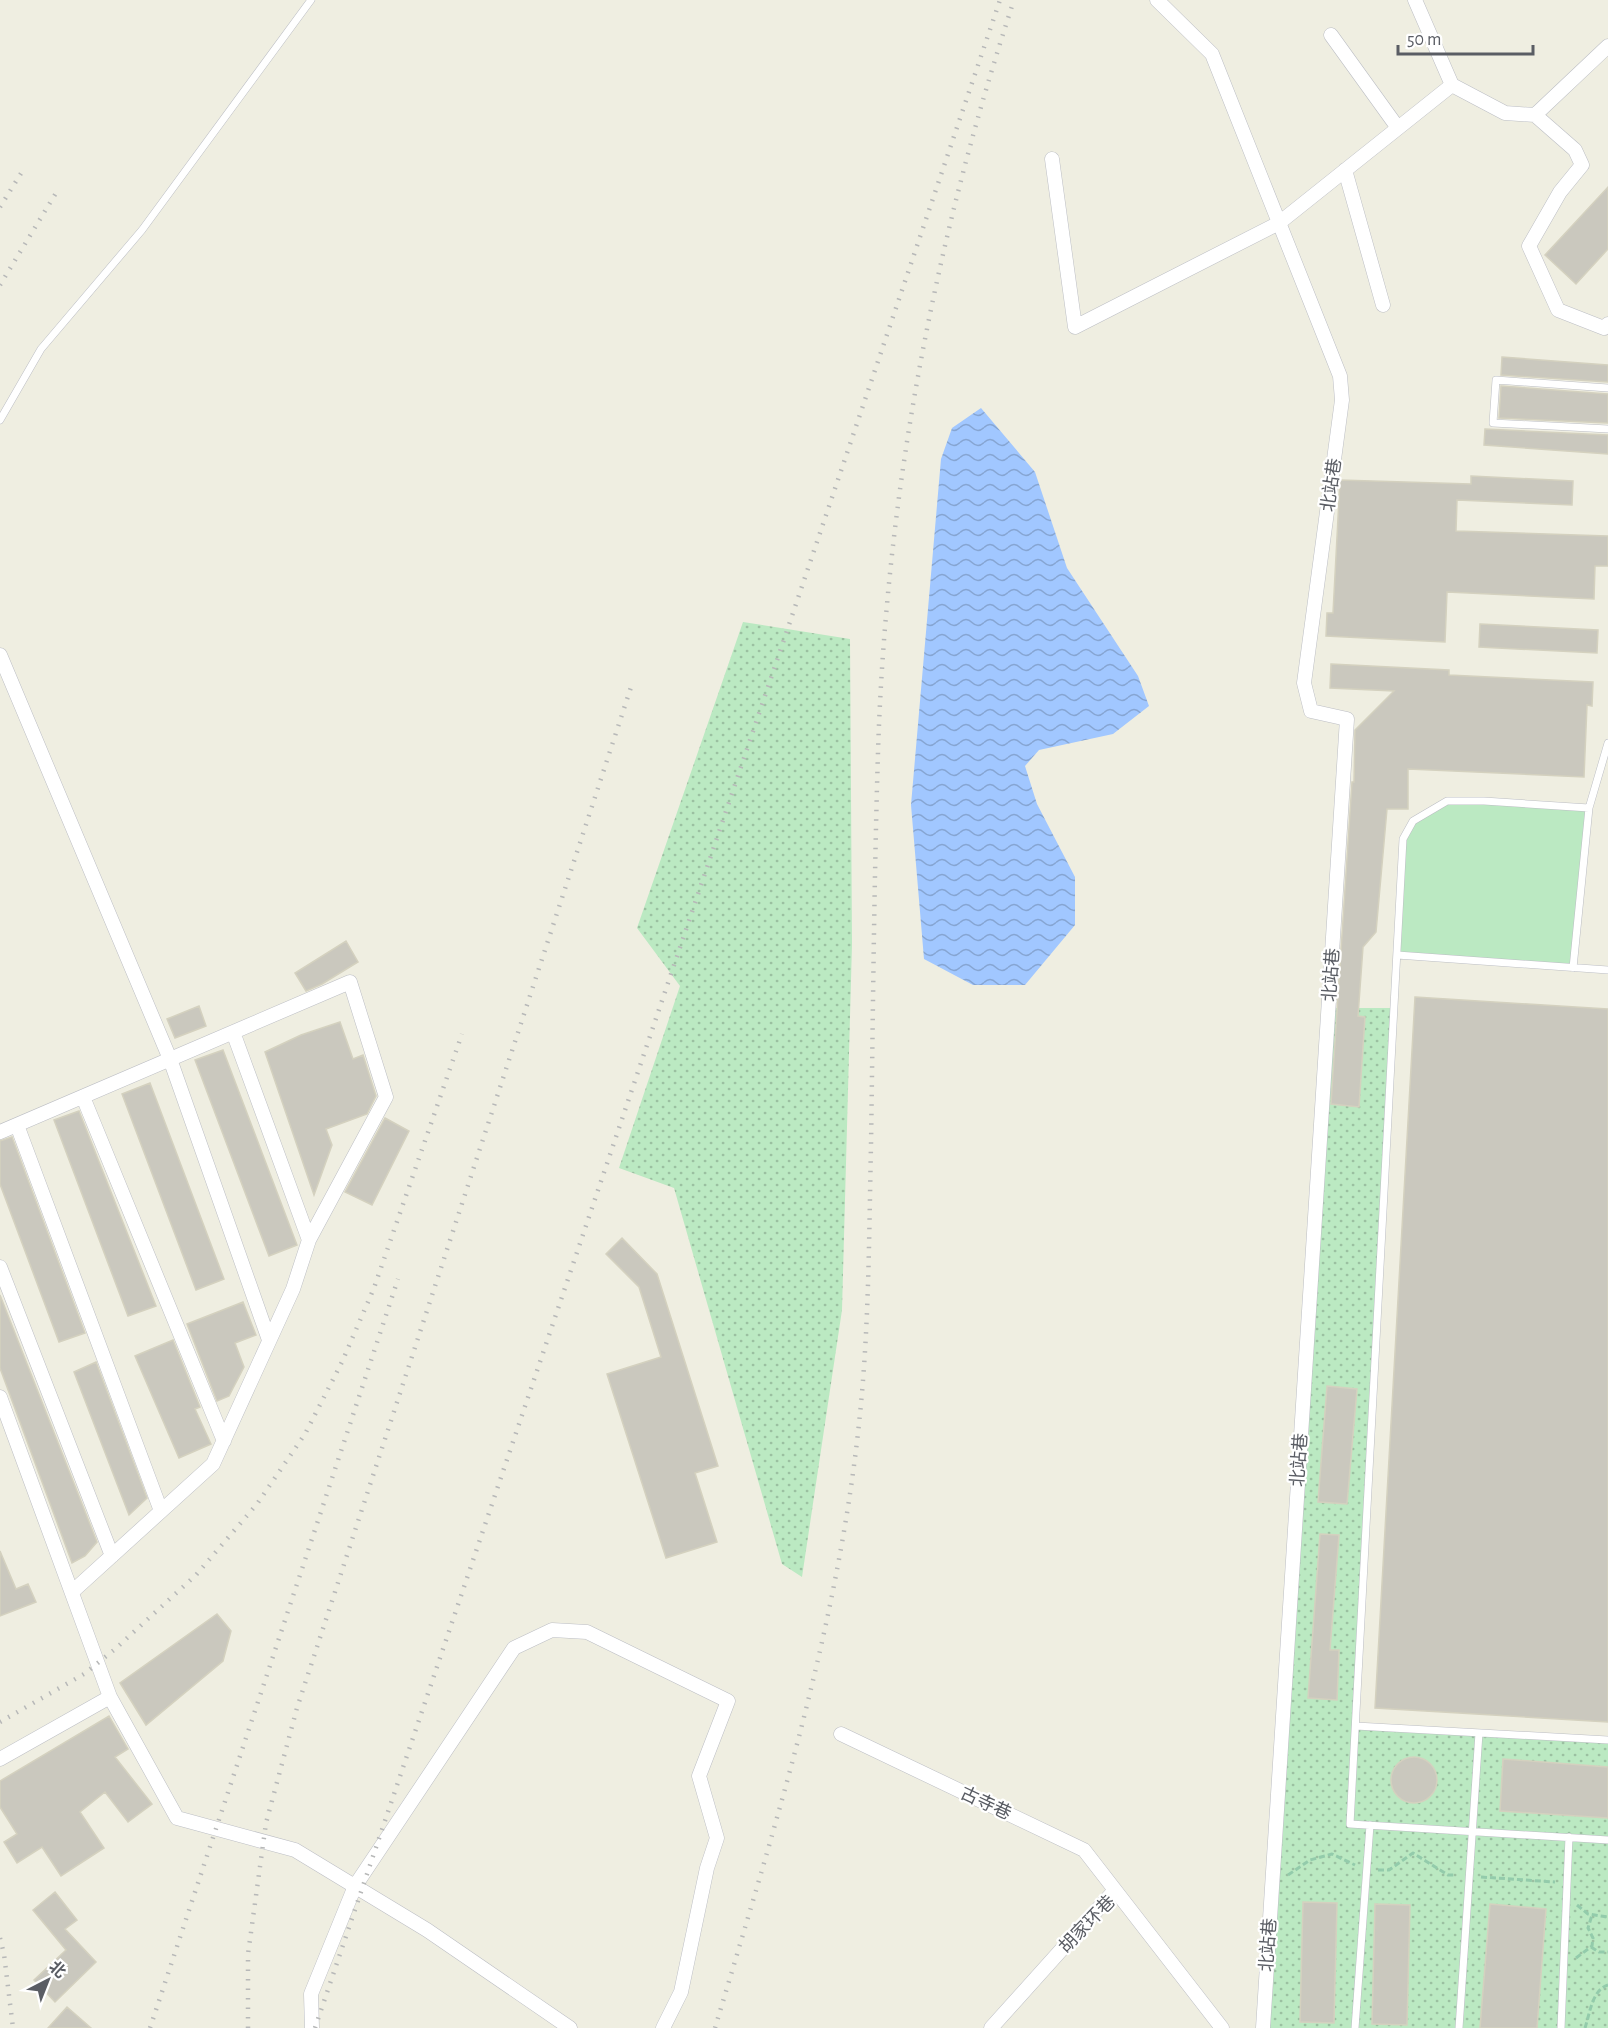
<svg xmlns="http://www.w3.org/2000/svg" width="1608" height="2028" font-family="'Alegreya Sans','Noto Sans SC',sans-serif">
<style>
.grass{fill:url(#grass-dots)}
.park{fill:#bbe9c2}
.water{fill:url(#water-waves)}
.building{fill:#cac8be;stroke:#d4d1bf;stroke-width:1.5}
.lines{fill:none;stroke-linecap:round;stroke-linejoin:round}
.service-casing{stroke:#bcbec4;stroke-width:8}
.minor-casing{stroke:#bcbec4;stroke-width:15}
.path{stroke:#93cbab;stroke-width:3;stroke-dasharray:6 3;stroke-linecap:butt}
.service{stroke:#fff;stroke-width:7}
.minor{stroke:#fff;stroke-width:14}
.rail{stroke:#b7b8b8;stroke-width:4.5;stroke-dasharray:1.5 8;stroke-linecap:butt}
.labels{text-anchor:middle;stroke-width:4.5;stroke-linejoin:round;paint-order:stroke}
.street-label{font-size:18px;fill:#5a5d64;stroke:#fff}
</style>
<defs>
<pattern id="grass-dots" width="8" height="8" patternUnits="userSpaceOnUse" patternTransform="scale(1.5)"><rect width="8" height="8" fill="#bbe9c2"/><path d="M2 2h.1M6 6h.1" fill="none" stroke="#9bc0a1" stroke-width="1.8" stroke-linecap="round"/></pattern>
<pattern id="water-waves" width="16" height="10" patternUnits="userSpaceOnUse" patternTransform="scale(1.5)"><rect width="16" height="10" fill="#a1c7ff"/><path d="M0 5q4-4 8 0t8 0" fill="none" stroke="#86a5d2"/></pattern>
</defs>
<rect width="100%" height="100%" fill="#efeee1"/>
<path class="grass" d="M743,622L850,639L852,944L842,1310L802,1577L782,1564L674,1188L619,1168L680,986L637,928Z
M1328,1008H1394L1356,1726L1608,1740V2028H1263Z"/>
<path class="park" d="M1447,801L1589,808L1573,968L1397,955L1403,842L1413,821Z"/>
<path class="water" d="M981,408L1035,472L1067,568L1138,676L1149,706L1113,734L1039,750L1025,766L1037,804L1075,877V925L1025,985H973L924,959L911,805L941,459L952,428Z"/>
<path class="building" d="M1608,187V249L1576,284L1545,255Z
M1502,357L1608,365V382L1501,375Z
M1501,386L1608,394V423L1499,418Z
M1485,429L1608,435V454L1484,445Z
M1471,476L1573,481L1572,505L1457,500L1456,531L1608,536V566H1595L1594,599L1447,592L1445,642L1326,636L1327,613H1333L1340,480L1471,484Z
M1480,624L1598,630L1597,653L1479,647Z
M1331,664L1449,670V675L1593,682L1592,706L1587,705L1584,777L1408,769V809H1387L1376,932L1363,947L1358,1016L1365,1017L1359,1107L1331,1104L1352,782H1354L1355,730L1394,691L1330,688Z
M346,941L358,962L322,984L306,991L295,973Z
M1415,997L1608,1009V1722L1375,1708Z
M199,1006L206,1026L175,1038L167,1019Z
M340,1022L353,1059L363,1055L376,1096L367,1114L326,1129L332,1145L314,1195L265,1052L301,1035Z
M223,1050L297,1245L269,1256L195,1060Z
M150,1083L224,1279L196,1290L122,1094Z
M79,1111L156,1306L128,1316L54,1120Z
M385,1118L409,1131L372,1205L345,1192Z
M12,1137L85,1333L59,1342L0,1184V1141Z
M622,1238L657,1274L718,1466L695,1473L717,1542L666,1558L607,1374L661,1357L639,1287L606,1254Z
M0,1295L97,1542L85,1556L72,1563L0,1368Z
M243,1302L256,1335L235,1343L244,1367L229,1396L217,1401L187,1324Z
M173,1340L200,1407L195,1409L211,1444L179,1458L135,1356Z
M96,1362L147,1498L129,1515L74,1372Z
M1327,1386L1357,1389L1347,1504L1318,1502Z
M1320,1534L1339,1535L1330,1650H1339L1337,1700L1308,1698Z
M0,1551L16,1589L28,1584L36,1602L0,1616Z
M217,1614L231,1631L223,1661L146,1725L120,1683Z
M109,1716L128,1749L115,1757L152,1804L128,1822L105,1792L80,1812L104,1848L61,1876L42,1847L17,1863L4,1842L17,1834L0,1807V1781Z
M1391 1780a23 23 0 1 1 46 0a23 23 0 1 1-46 0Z
M1503,1759L1608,1767V1818L1500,1811Z
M55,1892L77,1920L65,1929L96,1962L55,2002L34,1980L66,1950L33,1910Z
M1303,1902L1337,1903L1334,2023L1300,2022Z
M1375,1904L1410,1905L1407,2025L1372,2024Z
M1490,1904L1546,1909L1537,2028H1480Z
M67,2007L91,2028H48Z"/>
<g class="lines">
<g class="service-casing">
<path id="service" d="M1608,388L1496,380L1493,423L1608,429
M0,420L41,349L142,230L311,0
M1608,743L1589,808L1484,801H1447L1413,821L1403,839L1350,1824L1608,1840
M1397,955L1608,970
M1573,968L1589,808
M1356,1726L1608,1740
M1355,2028L1370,1825
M1459,2028L1479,1733
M1561,2028L1569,1837"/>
</g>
<g class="minor-casing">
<path id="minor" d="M1157,0L1212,54L1340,376L1342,400L1304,683L1311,711L1347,719L1263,2028
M1331,35L1398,128
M1452,85L1505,113L1535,115L1608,46
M1535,115L1575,150L1582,165L1560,192L1529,246L1558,310L1604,328L1608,324
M1052,159L1075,327L1279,223L1452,85L1415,0
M1345,170L1383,305
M0,655L170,1059L269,1340
M233,1032L309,1240
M83,1097L224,1441
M17,1125L161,1511
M0,1132L350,982L386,1097L309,1240L293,1289L213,1464L72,1592
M0,1267L112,1556
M0,1397L110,1697
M841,1734L1084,1850L1222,2028
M0,1759L110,1697L177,1818L295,1850L427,1930L570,2028
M312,2028L311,1994L355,1886L514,1648L552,1630L587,1632L728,1701L699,1776L717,1838L707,1868L681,1992L663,2028
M991,2028L1115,1890"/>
</g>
<path class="path" d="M1378,1870H1389L1413,1853L1448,1875H1456
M1288,1875L1310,1860L1332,1854L1355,1865
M1481,1877L1555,1882
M1577,1905L1588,1914L1608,1917
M1591,1947L1599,1952H1608
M1576,1958L1592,1946L1593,1938L1588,1928L1592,1915
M1585,2028C1590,2013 1592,1990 1608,1985"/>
<use href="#service" class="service"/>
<use href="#minor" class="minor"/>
<path class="rail" d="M0,207L25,167
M0,285L59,188
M0,1722L84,1674L114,1650L196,1575L257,1504L305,1434L342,1362L374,1288L462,1034
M0,1938L4,1954L13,2028
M150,2028L398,1279
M248,2028V1954L266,1823L297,1708L632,684
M315,2028L1000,0
M715,2028C775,1827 839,1624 860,1414C869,1325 869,1235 871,1145C873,1014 874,883 878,752C886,495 934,243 1014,0"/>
</g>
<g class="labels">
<g class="street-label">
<text transform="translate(1331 485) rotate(-82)" y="6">北站巷</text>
<text transform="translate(1331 975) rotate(-86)" y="6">北站巷</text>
<text transform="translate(1299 1460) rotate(-86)" y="6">北站巷</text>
<text transform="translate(986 1803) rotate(25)" y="6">古寺巷</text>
<text transform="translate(1087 1924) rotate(-46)" y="6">胡家环巷</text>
<text transform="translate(1268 1945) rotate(-86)" y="6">北站巷</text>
</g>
</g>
<g transform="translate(48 1980) rotate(42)" stroke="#ffffff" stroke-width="4.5" paint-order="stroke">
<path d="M0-4.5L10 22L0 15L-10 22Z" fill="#5a5d64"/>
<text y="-9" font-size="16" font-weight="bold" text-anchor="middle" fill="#5a5d64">北</text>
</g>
<path d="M1398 45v9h135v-9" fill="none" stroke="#5a5d64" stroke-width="3"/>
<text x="1407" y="45" font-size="18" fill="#5a5d64" stroke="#ffffff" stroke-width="4.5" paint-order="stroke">50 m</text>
</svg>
